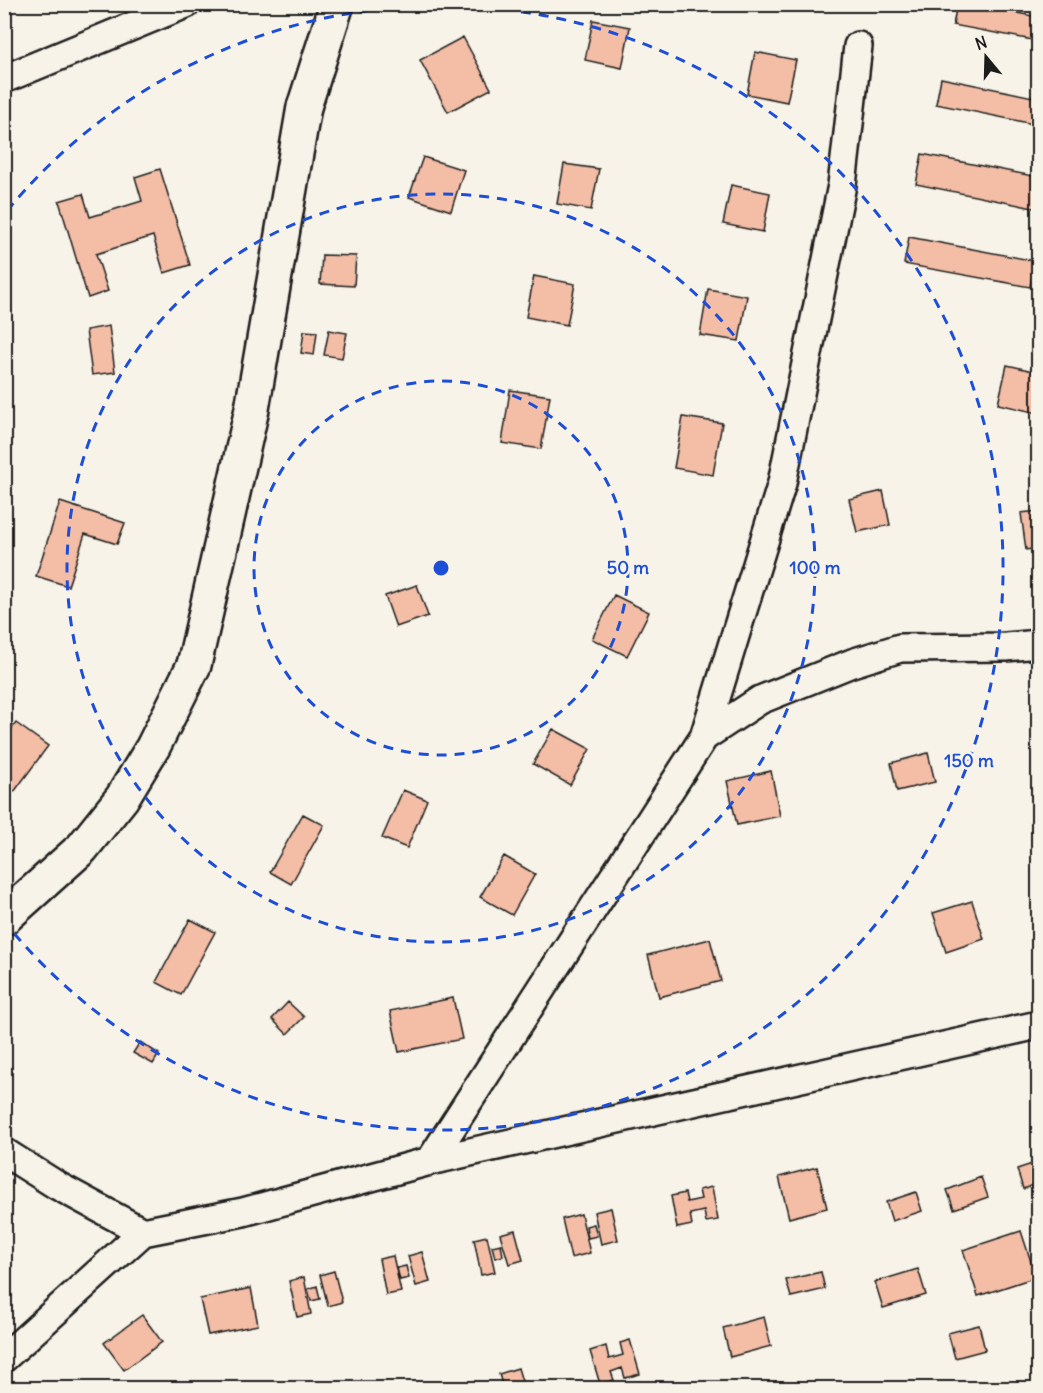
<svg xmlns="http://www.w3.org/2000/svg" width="1043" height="1393" font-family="Delius,sans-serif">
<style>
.building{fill:#f3bda6;stroke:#1c1c1c;stroke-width:1.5}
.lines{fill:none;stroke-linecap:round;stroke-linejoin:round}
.street-casing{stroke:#1c1c1c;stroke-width:32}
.secondary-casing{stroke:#1c1c1c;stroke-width:38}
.street{stroke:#f7f3e8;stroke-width:27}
.secondary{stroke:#f7f3e8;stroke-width:33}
.ring{fill:none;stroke:#1d4ed8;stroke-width:3;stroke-dasharray:10 8}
.centre{fill:#1d4ed8;stroke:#f7f3e8;stroke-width:3}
.ring-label{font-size:18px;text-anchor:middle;font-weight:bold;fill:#1d4ed8;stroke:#f7f3e8;stroke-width:5;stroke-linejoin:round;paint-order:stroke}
</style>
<rect width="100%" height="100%" fill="#f7f3e8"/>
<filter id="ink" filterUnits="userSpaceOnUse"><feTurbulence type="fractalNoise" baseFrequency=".0167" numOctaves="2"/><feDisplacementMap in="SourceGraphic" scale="12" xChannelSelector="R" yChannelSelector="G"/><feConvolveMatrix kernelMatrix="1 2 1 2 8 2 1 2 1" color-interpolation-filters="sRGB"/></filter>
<g filter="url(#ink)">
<path class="building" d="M957,4H971L1038,17V41L953,25Z
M593,20L630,27L622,68L585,60Z
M463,37L491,89L448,112L420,60Z
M755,52L796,60L787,102L747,94Z
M941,78L1038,98V125L936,104Z
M922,154L1038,177V209L916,184Z
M423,157L464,170L451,211L409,197Z
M564,164L599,169L591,210L557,204Z
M160,169L190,265L164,273L153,236L96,254L108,291L88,298L59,201L83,194L90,217L142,201L135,177Z
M731,185L770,193L763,232L723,224Z
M909,237L1035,261L1030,287L904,264Z
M322,255L356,256L354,286L320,284Z
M534,276L575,284L567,325L526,317Z
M708,289L747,296L739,341L700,335Z
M109,326L115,372L92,375L86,330Z
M329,330L347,333L342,358L324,355Z
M304,331L317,332L314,355L301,353Z
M1007,365L1038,372V413L998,404Z
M510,390L550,396L541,449L502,443Z
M683,417L722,423L713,475L674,468Z
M883,491L890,525L857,532L849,499Z
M60,502L125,523L117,544L85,534L68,586L36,576Z
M1038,511V548L1026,550L1021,513Z
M417,585L428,616L396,627L385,596Z
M614,595L649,612L627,656L592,639Z
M16,723L48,746L14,792L4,786V739Z
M553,729L590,749L570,785L533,764Z
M928,753L935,782L897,791L891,763Z
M771,771L780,816L737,825L727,781Z
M403,790L427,800L407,848L382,838Z
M303,814L324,825L291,884L270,872Z
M504,856L535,874L512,915L480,897Z
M972,901L984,939L946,952L933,913Z
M190,919L215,932L181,995L156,982Z
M710,939L721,981L659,997L648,955Z
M453,998L462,1039L399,1052L390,1011Z
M288,1002L304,1017L287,1034L272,1019Z
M140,1042L159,1054L153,1064L133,1053Z
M1038,1162V1184L1023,1189L1017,1169Z
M817,1167L827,1208L789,1218L779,1177Z
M981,1177L988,1197L954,1209L947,1190Z
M712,1187L718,1220L706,1222L704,1211L690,1214L692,1225L677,1228L671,1196L685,1193L687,1202L701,1199L699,1190Z
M916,1192L922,1211L892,1221L886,1202Z
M611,1208L618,1240L601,1244L594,1212Z
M581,1214L590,1253L571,1258L562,1219Z
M594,1224L597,1236L588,1238L586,1226Z
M515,1230L523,1260L509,1264L500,1234Z
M1021,1231L1036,1277L978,1296L963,1250Z
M487,1236L495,1272L481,1275L474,1239Z
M501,1244L503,1256L495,1258L492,1246Z
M422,1252L430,1282L416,1286L408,1256Z
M393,1256L401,1292L386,1295L379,1259Z
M406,1266L409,1278L400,1280L397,1268Z
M918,1269L926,1295L883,1308L875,1282Z
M334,1271L342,1302L328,1306L320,1275Z
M821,1272L825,1289L791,1297L786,1280Z
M304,1277L311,1314L297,1317L289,1281Z
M317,1286L320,1299L311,1301L308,1289Z
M251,1288L258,1325L208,1335L200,1299Z
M142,1315L162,1342L124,1370L104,1343Z
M764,1317L771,1346L730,1357L723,1328Z
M979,1325L985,1350L955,1358L948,1333Z
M630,1340L640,1374L625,1378L622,1368L611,1372L614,1380L600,1384L590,1351L606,1346L609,1359L623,1355L620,1343Z
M518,1368L524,1388H503L499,1374Z"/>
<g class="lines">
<g class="street-casing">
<path id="street" d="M4,79L186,4
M704,737L782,483L842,185L858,46
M4,1152L58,1186L143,1232L243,1212L430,1161L1038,1025
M430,1161L704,737L760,700L852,663L900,648L1006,647L1038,644
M4,1358L143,1232"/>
</g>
<g class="secondary-casing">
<path id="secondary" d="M4,918L82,848L122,798L153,747L194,665L252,409L304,107L337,4"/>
</g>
<use href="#street" class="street"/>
<use href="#secondary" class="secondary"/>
</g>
</g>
<g class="ring">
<circle cx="441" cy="568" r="187"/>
<circle cx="441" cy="568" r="374"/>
<path d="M7 211A562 562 0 1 1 7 925"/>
</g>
<circle cx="441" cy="568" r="9" class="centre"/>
<g class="ring-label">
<text x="628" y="574">50 m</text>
<text x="815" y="574">100 m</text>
<text x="969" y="767">150 m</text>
</g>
<rect width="1043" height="1393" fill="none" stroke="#f7f3e8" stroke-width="24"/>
<rect x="12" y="12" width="1019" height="1369" fill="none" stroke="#1c1c1c" stroke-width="2" filter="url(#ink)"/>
<g transform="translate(986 57) rotate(341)" stroke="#f7f3e8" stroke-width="4.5" paint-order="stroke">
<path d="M0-4.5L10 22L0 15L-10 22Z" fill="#1c1c1c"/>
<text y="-9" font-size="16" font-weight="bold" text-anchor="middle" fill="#1c1c1c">N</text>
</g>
</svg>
